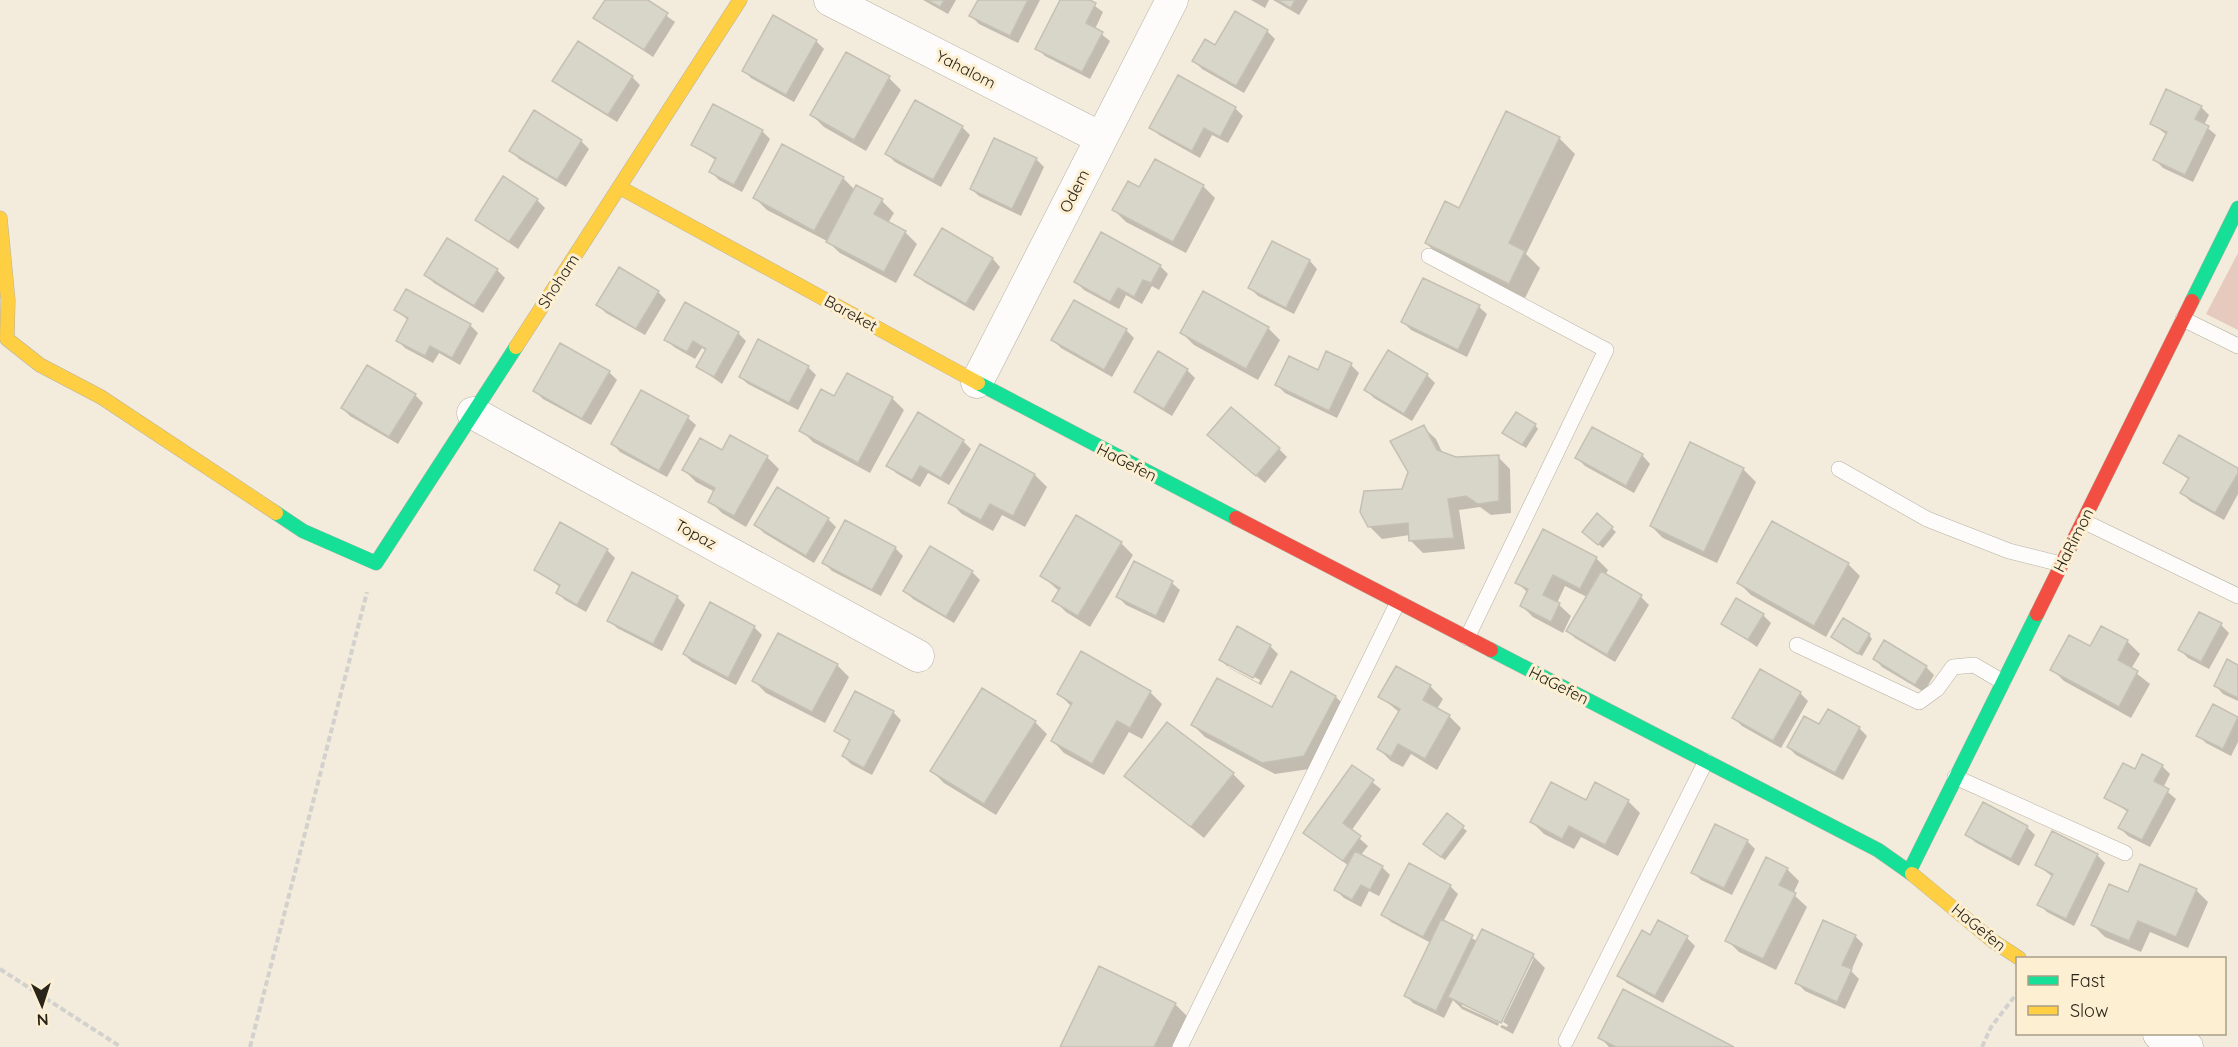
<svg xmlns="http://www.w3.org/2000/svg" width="2238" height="1047" font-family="Quicksand,sans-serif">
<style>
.forest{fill:#e6cabd}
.shadow{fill:#0003;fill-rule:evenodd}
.building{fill:#d8d5c9;stroke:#c4c1b4;stroke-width:1.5}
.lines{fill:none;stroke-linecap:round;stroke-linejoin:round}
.lane-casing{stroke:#b6b1a4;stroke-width:16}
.street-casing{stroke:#b6b1a4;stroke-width:33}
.fast-casing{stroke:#b6b1a4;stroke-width:15}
.slow-casing{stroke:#b6b1a4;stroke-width:15}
.jam-casing{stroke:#b6b1a4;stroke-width:15}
.path{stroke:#d3d1cd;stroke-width:4;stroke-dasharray:6 3;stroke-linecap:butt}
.lane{stroke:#fdfcfa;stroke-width:15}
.street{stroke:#fdfcfa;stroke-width:32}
.fast{stroke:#16e098;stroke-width:14}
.slow{stroke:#ffcf43;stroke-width:14}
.jam{stroke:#f24e42;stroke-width:14}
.labels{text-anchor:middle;stroke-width:6;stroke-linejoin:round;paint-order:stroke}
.street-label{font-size:16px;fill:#2a251a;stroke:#fdefd2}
</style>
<rect width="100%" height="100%" fill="#f3ecdc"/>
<path class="forest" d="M2238,253V330L2206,314Z"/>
<path class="shadow" d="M606,0H645L675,22L653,57L595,18Z
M923,0H956L948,14Z
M979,0H1040L1018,43L979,24L971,16Z
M1062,0H1087L1103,12L1095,29L1110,41L1090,79L1045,56L1037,48Z
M1251,0H1269L1265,8Z
M1273,0H1308L1299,15Z
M1267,31L1275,39L1244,93L1202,69L1194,61Z
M816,41L824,49L794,102L751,78L743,70Z
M847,54L889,78L901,90L866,151L824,127L812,115Z
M632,77L640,85L617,122L562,88L554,80Z
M2201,107L2209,115L2204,125L2216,135L2193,182L2163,168L2155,160L2167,135L2151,123Z
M1235,108L1243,116L1228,143L1212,135L1200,158L1159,135L1151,127Z
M962,127L970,135L941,187L895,162L887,154Z
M762,131L770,139L742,192L719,180L711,172L717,161L693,145Z
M1559,138L1575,154L1526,254L1540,268L1525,298L1442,259L1426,243L1459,210Z
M581,141L589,149L566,187L519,159L511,151Z
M1036,159L1044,167L1021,216L979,196L971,189Z
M843,178L855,190L882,201L894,213L888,223L905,232L917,244L896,283L840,253L827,241L767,210L755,198Z
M1203,186L1215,198L1186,253L1126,222L1114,210L1140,189Z
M537,200L545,208L518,249L477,220Z
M1273,243L1310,261L1317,269L1294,314L1258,296L1250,288Z
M993,259L1000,267L974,311L924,282L916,275Z
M1160,266L1168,274L1159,290L1152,286L1142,304L1126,295L1119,309L1084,290L1076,282Z
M497,270L505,278L483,313L434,283L426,275Z
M1423,280L1479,307L1487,314L1467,357L1411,330L1403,322Z
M658,292L666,300L645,335L606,313L598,305Z
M686,304L738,333L746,341L722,384L698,367L707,351L702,348L695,359L674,347L666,339Z
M396,310L470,325L478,333L460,365L439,353L433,363L405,348L397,340L409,321Z
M1268,328L1280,340L1258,380L1194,345L1182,333Z
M1126,330L1134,338L1112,377L1061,348L1053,340Z
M1351,365L1359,373L1337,418L1285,393L1277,385Z
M808,367L816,375L798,410L748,384L740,377Z
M1187,370L1195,378L1172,416L1144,399L1136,391Z
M609,372L617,380L591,425L543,399L535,391Z
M1427,375L1435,383L1412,421L1374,398L1366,390Z
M415,395L423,403L398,444L350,416L342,408Z
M834,398H892L904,410L870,473L813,442L801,430Z
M688,418L696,425L667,477L620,452L613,444Z
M1535,425L1538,429L1526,448L1508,436Z
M1423,427L1436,439L1443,454L1456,459L1498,457L1510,469L1511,513L1491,515L1480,507L1459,510L1465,549L1423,553L1411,541L1410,535L1382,539L1369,526L1403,491Z
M1593,429L1643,456L1650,464L1634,493L1585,466L1577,458Z
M963,441L971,449L949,485L928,473L920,487L896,473L888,465Z
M1217,443L1279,449L1287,457L1265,483Z
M1690,444L1744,470L1756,482L1717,563L1663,538L1651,526Z
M981,446L1035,475L1047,487L1025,527L1002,515L993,531L962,514L950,502Z
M722,452L767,457L779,469L746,527L722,513L710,501L715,492L696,482L684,470Z
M2165,463L2238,469V494L2224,520L2190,501L2182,493L2190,480Z
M1597,515L1616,532L1603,548L1587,535Z
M828,519L836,527L814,563L764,533L756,525Z
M561,524L607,550L615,558L586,612L565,600L557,592L560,587L536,570Z
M1121,543L1133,555L1090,627L1066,612L1054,600L1059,591L1041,575Z
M895,548L903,556L881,596L832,571L824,563Z
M1596,558L1608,570L1605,576L1641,597L1649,605L1615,662L1575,638L1567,630L1587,597L1565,586L1557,603L1571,616L1563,633L1533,617L1521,605L1528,593L1517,582Z
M1134,563L1172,583L1180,590L1164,623L1126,605L1118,597Z
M1848,564L1860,576L1826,637L1751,595L1739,583Z
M972,572L980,580L954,623L913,599L905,591Z
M677,597L685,605L662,651L617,628L609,620Z
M1763,615L1771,623L1757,647L1723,623Z
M2221,625L2229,633L2209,669L2188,658L2180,650Z
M754,627L762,635L736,685L692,662L684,654Z
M2102,628L2128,642L2140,654L2131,669L2150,684L2131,718L2064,681L2052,669L2090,648Z
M1869,635L1872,639L1862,656L1832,637Z
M1270,646L1278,654L1261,685L1229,668L1221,660ZM1228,663L1260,680L1259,683L1228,667Z
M1875,659L1926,667L1934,675L1924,692L1882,667Z
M837,665L849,677L825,723L766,693L754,681Z
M2238,667V701L2223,694L2216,686Z
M1397,668L1431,687L1443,699L1437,709L1449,716L1461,728L1437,770L1411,754L1403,767L1391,761L1379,749L1400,713L1380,696Z
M1292,673L1336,697L1348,709L1316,768L1275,774L1205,737L1193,725L1272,709Z
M1150,692L1162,704L1142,739L1129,732L1104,775L1064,753L1052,740L1071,706L1059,694Z
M1800,693L1808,701L1781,748L1742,726L1734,718Z
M2213,706L2238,719V742L2231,756L2206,743L2198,735Z
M1828,711L1859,728L1867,736L1843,780L1796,755L1788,747L1820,726Z
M893,712L901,720L872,775L851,764L843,756L851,742L835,731Z
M1035,722L1047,734L996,815L944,783L932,771Z
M2162,766L2170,774L2163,788L2176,799L2150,847L2128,836L2120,828L2128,812L2106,797L2135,771Z
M1353,767L1381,789L1351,831L1368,846L1361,855L1382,867L1390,875L1379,896L1369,891L1361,907L1344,898L1336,890L1349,866L1305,833Z
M1233,774L1245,786L1204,838L1126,775Z
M1628,801L1640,813L1618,856L1581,837L1574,849L1544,834L1532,822L1586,802Z
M1447,815L1467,831L1445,860L1429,848Z
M2027,827L2035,835L2019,866L1975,842L1967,834Z
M1747,841L1755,849L1732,895L1701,880L1693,872Z
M2097,855L2105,863L2074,926L2047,912L2039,904L2053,877L2037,865Z
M1787,869L1799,881L1793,894L1807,907L1776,970L1739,952L1727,940Z
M1450,886L1458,894L1443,922L1477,941L1482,931L1533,956L1545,968L1513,1034L1500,1027L1502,1025L1507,1027L1508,1025L1503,1022L1534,958L1462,1002V1006L1499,1023L1498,1026L1462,1009L1453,1000L1444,1018L1413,1003L1405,995L1431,943L1391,922L1383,914Z
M2196,890L2208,902L2188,948L2150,932L2141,952L2105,937L2093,925Z
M1855,936L1863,944L1851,971L1859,979L1845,1009L1805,991L1797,983Z
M1651,937L1687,938L1695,946L1663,1003L1627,983L1619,975Z
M1175,1004L1191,1020L1178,1047H1061Z
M1600,1037L1731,1047H1609Z"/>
<path class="building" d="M605,0H648L668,13L644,50L593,18Z
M927,0H944L940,7Z
M978,0H1028L1010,36L969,16Z
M1060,0H1090L1096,3L1086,23L1103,32L1082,72L1035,49Z
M1277,0H1295L1291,8Z
M1235,11L1268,30L1236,86L1192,61L1205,39L1215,45Z
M773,15L817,40L786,95L742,71Z
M578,41L633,76L608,115L552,81Z
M846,52L890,76L854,140L810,115Z
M1178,75L1236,107L1220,137L1204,128L1192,151L1149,128Z
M2166,89L2202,106L2195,119L2209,126L2185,175L2153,160L2167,132L2150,124Z
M915,100L963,126L933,180L885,154Z
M713,104L763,130L734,185L709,172L716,158L691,145Z
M534,110L582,140L557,180L509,151Z
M1506,111L1560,137L1509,243L1525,251L1509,284L1425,243L1445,201L1459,208Z
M994,138L1037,158L1012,209L970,189Z
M782,144L844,177L814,231L753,198Z
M1155,159L1204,185L1173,242L1112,210L1128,181L1139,187Z
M503,176L538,199L509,242L475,220Z
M856,185L883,199L874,214L906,231L884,272L826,242Z
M942,228L993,258L966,304L914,275Z
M1101,232L1161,265L1151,283L1143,280L1134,297L1118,288L1110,302L1074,282Z
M447,238L498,269L474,306L424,275Z
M1272,241L1310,260L1286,308L1248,288Z
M619,267L659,291L636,329L596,305Z
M1423,278L1480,305L1458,350L1401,322Z
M406,289L471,324L452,358L430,346L425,356L396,341L408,318L394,310Z
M1203,291L1269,327L1246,369L1180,333Z
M1074,300L1127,329L1104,370L1051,340Z
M685,302L739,332L714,377L696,367L706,349L693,341L687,352L664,340Z
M758,339L809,366L789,403L739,377Z
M560,343L610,371L582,419L533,391Z
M1388,350L1428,374L1404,414L1364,390Z
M1158,351L1188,369L1164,409L1134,392Z
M1326,351L1352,363L1329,411L1275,385L1289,356L1318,370Z
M367,365L416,394L389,437L341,408Z
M847,373L893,397L858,463L799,431L821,389L834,396Z
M641,390L689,416L659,471L611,444Z
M1231,407L1280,448L1256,476L1207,435Z
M918,412L964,440L941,478L920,466L912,480L886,466Z
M1516,412L1536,424L1522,445L1502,433Z
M1424,425L1437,450L1456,457L1499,455V501L1478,504L1466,496L1448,499L1454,538L1409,541L1408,523L1368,527L1360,512L1364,491L1402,489L1408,472L1390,441Z
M1592,427L1643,454L1626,486L1575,458Z
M730,435L768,456L734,516L708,502L715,488L682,470L700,438L722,450Z
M2179,435L2238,468V473L2215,513L2180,493L2189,478L2163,463Z
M1690,442L1744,468L1704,552L1650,526Z
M980,444L1035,474L1013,516L990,504L981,520L948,503Z
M777,487L829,518L806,556L754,525Z
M1597,513L1613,527L1598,545L1582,532Z
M1076,515L1122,542L1078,616L1052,601L1060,588L1040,576Z
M845,520L896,547L872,590L822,563Z
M1772,521L1849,563L1814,626L1737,583Z
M560,522L608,549L577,605L556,593L560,585L534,570Z
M1543,529L1597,557L1580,589L1553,575L1543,595L1560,603L1551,622L1520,606L1528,589L1515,583Z
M930,546L973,571L946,617L903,591Z
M1134,561L1173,581L1156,616L1116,597Z
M1601,571L1642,595L1607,655L1566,631Z
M632,572L678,596L653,644L607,621Z
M1736,598L1764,614L1748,640L1721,624Z
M710,602L755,626L728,678L683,654Z
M2199,612L2222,623L2201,662L2178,650Z
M1843,618L1870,634L1858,654L1831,637Z
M1237,626L1271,645L1253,678L1219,660Z
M2101,626L2128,640L2118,660L2138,671L2119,707L2050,670L2069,635L2090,646Z
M778,633L838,664L812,712L752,681Z
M1884,640L1927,666L1915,685L1873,659Z
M1081,651L1151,691L1130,728L1117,721L1092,764L1051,741L1072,703L1057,694Z
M2227,659L2238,665V698L2214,686Z
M1396,666L1431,685L1423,700L1450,715L1425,759L1398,744L1391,757L1377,749L1400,709L1378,697Z
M1760,669L1801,692L1773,741L1732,718Z
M1291,671L1336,696L1304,756L1262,763L1191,725L1217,678L1272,707Z
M982,688L1036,721L984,804L930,771Z
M855,691L894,711L864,768L842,756L850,740L834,731Z
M2213,704L2238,717L2223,749L2196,736Z
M1828,709L1860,727L1835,773L1787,747L1804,716L1819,724Z
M1167,722L1234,773L1191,827L1124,776Z
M2142,754L2163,765L2154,781L2169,789L2142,840L2118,828L2128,810L2104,798L2123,763L2135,769Z
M1352,765L1374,780L1343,823L1361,836L1343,861L1303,833Z
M1551,782L1586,800L1595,782L1629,800L1605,845L1569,826L1562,839L1530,822Z
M1983,802L2028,826L2011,859L1965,835Z
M1447,813L1464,826L1441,857L1423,844Z
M1715,824L1748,840L1724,888L1691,873Z
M2052,831L2098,854L2066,919L2037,905L2053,874L2035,865Z
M1355,851L1383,866L1370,890L1361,885L1352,900L1334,890Z
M1766,857L1788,868L1779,885L1796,893L1763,959L1725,941Z
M1409,863L1451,885L1423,937L1381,915Z
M2140,864L2197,889L2176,937L2138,921L2129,941L2091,925L2109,884L2128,892Z
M1441,919L1473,935L1436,1011L1404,996Z
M1658,920L1688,936L1655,996L1617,976L1642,930L1650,935Z
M1823,920L1856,935L1842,965L1852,969L1837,1002L1795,983Z
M1482,929L1534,954L1501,1023L1448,997Z
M1099,966L1176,1003L1154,1047H1060Z
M1623,989L1734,1047H1616L1598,1038Z"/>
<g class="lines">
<g class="lane-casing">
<path id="lane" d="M1429,256L1606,350L1467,638
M2183,319L2238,346
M1839,469L1927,519L2009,551L2061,564
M2083,521L2238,596
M1797,645L1919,702L1937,689L1953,667L1974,665L2003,682
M1955,777L2125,853
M1566,1041L1706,761
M1180,1047L1398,602"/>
</g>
<g class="street-casing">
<path id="street" d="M830,0L1101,138
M977,382L1172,0
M473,413L918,656
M2159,1034L2187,1047"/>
</g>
<g class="fast-casing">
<path id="fast" d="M2192,301L2238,208
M978,383L1236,518
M276,513L303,531L376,563L516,347
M1491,650L1878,850L1912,874
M1909,872L2037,614"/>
</g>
<g class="slow-casing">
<path id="slow" d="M619,187L978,383
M0,218L8,300L7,339L40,365L101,397L276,513
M516,347L740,0
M1912,874L1993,941L2019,958"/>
</g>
<g class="jam-casing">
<path id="jam" d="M1236,518L1491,650
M2037,614L2192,301"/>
</g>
<path class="path" d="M0,969L121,1047
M250,1047L367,592
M1982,1047L1991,1027L2018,992"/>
<use href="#lane" class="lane"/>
<use href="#street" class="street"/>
<use href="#fast" class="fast"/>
<use href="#slow" class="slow"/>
<use href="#jam" class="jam"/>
</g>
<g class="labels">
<g class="street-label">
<text transform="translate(966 69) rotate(27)" y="6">Yahalom</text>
<text transform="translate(1074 191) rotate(-63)" y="6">Odem</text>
<text transform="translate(558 281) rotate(-57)" y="6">Shoham</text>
<text transform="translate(851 313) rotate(29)" y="6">Bareket</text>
<text transform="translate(1127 462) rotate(27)" y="6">HaGefen</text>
<text transform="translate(696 534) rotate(29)" y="6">Topaz</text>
<text transform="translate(2073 540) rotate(-63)" y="6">HaRimon</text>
<text transform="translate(1559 685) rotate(27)" y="6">HaGefen</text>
<text transform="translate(1979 927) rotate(39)" y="6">HaGefen</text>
</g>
</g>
<rect x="2016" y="957" width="210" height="78" fill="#fdefd2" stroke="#a99e88" stroke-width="1.5"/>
<rect x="2028" y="976" width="30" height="9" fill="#16e098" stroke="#a99e88" stroke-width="1.5"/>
<text x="2070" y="987" font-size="18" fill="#2a251a">Fast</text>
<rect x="2028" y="1006" width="30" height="9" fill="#ffcf43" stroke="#a99e88" stroke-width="1.5"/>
<text x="2070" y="1017" font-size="18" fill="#2a251a">Slow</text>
<g transform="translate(42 1005) rotate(177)" stroke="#fdefd2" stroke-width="4.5" paint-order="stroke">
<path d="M0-4.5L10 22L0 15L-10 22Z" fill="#2a251a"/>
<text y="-9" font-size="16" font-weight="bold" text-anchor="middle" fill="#2a251a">N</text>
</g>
</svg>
